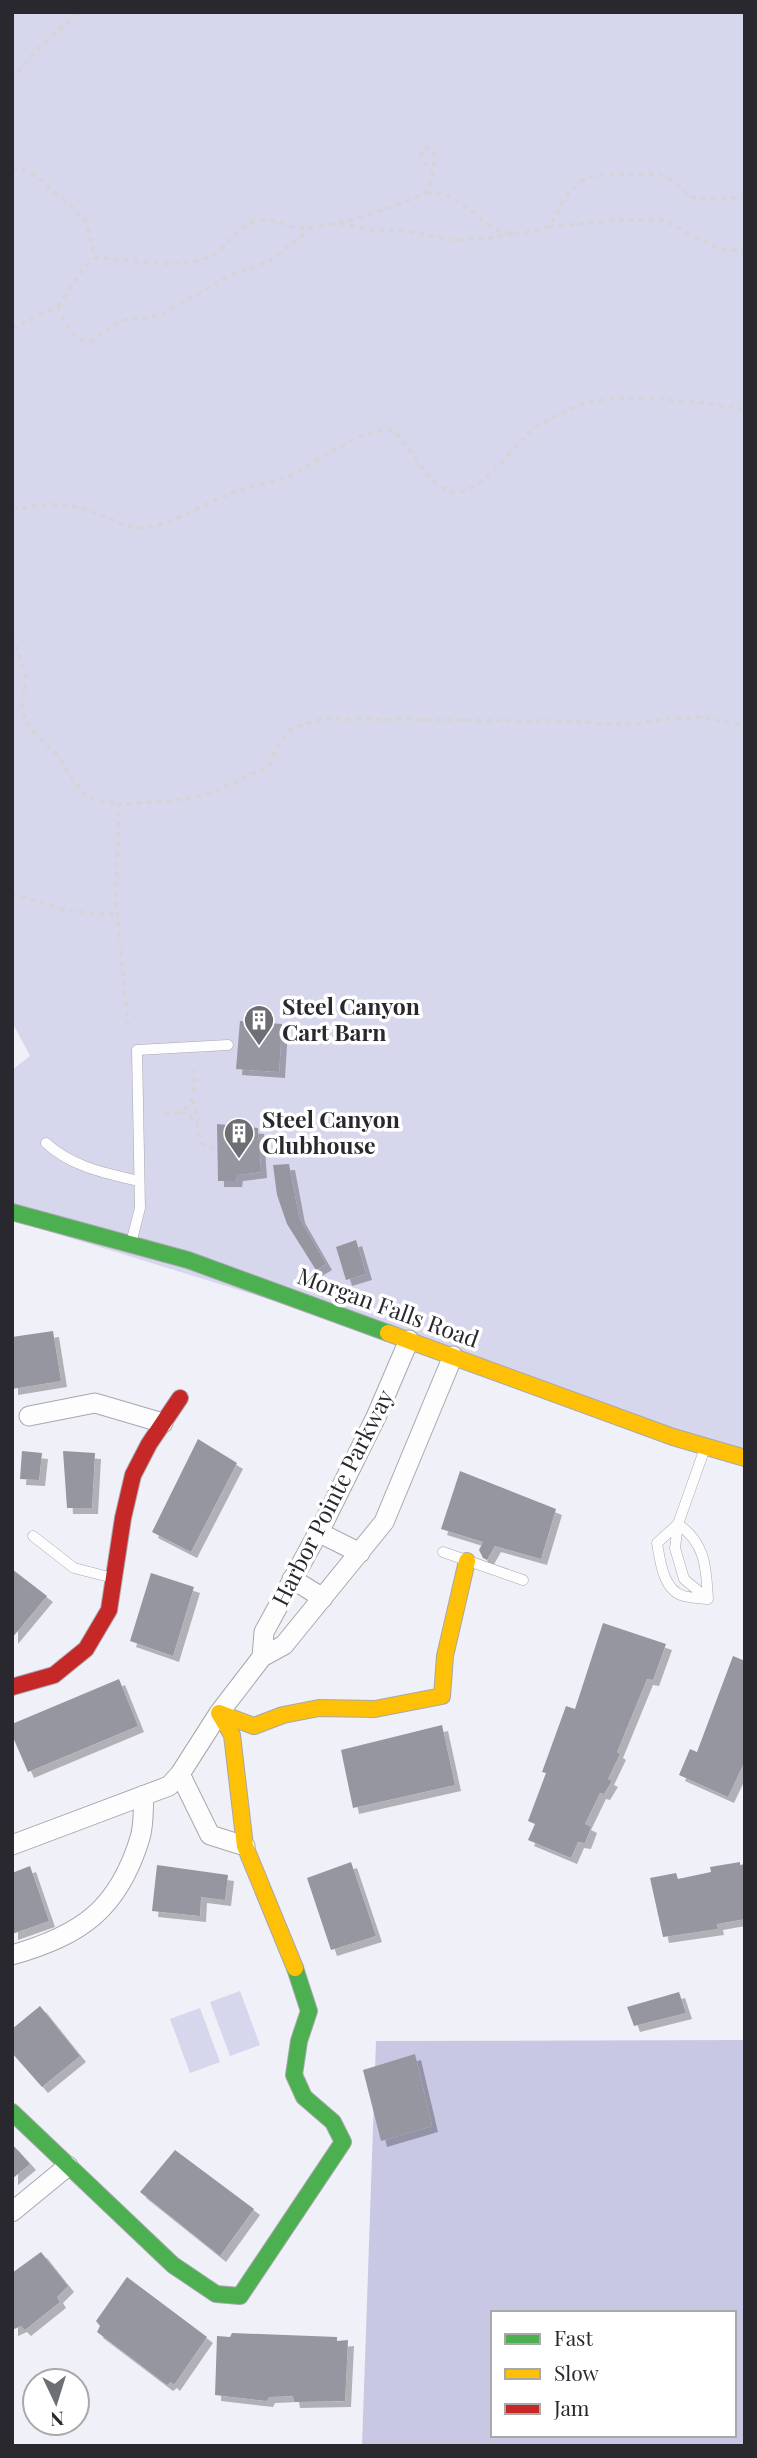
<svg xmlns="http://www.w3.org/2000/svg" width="757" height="2458" font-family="'Playfair Display',serif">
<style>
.green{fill:#d6d6ed}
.forest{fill:#c8c8e4;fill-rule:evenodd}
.building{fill:#9696a1;filter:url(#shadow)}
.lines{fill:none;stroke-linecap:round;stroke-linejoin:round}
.lane-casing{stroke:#a7a7ad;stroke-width:11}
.street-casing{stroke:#a7a7ad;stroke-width:21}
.fast-casing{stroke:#a7a7ad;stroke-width:18}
.slow-casing{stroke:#a7a7ad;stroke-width:18}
.jam-casing{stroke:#a7a7ad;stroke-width:18}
.path{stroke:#d5d5d8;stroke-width:3.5;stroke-dasharray:5 5;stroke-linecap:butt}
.lane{stroke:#fdfdfe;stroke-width:10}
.street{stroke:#fdfdfe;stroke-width:19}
.fast{stroke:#4caf50;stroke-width:16}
.slow{stroke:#ffc107;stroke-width:16}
.jam{stroke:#c62828;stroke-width:16}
.labels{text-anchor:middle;stroke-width:7;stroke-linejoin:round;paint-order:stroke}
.poi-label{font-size:23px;font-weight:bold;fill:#28282e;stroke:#fff;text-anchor:start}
.street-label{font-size:23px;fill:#28282e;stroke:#fff}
</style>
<defs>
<filter id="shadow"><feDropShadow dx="6" dy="6" stdDeviation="0" flood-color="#0004"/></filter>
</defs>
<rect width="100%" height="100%" fill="#f0f0f8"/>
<path class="green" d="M12,12H745V1461L453,1356L12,1220V1070L30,1056L12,1022Z
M240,1991L260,2045L230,2056L210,2002Z
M200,2008L220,2062L190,2073L170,2019Z"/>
<path class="forest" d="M745,2040V2446H362L376,2041ZM493,2313H734V2435H493Z"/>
<path class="building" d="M240,1021L282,1024L279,1072L236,1069Z
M217,1124L258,1128L261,1172L237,1175L236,1181H218Z
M289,1164L299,1217L326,1264L316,1270L287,1224L277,1195L273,1165Z
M356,1240L366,1274L346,1280L336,1247Z
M53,1331L61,1381L12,1389V1337Z
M198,1439L237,1463L191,1552L152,1532Z
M22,1451L42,1453L39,1480L20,1479Z
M63,1451L95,1453L92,1508H67Z
M460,1471L556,1509L541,1559L495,1546L487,1560L483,1558L479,1550L483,1542L441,1529Z
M12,1569L47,1596L12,1638Z
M151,1573L194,1587L173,1656L130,1641Z
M603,1623L666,1644L653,1680L647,1679L617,1752L620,1754L608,1779L612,1781L604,1794L600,1793L585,1824L591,1827L585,1843L578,1842L571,1858L528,1840L535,1824L528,1821L546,1773L542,1772L566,1706L575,1709Z
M733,1656L745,1661V1761L728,1797L679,1775L690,1749L697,1752Z
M119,1679L138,1726L28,1772L12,1735V1724Z
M442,1725L455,1785L353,1808L341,1750Z
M351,1862L376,1936L331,1950L307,1878Z
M740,1862V1865L745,1864V1919L717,1924L718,1929L663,1937L650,1878L676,1873L678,1879L711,1872L710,1867Z
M157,1865L228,1875L225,1900L201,1897L200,1916L152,1911Z
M30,1866L49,1921L12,1934V1873Z
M679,1992L686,2013L634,2026L627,2007Z
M40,2006L80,2056L42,2087L12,2053V2029Z
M415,2054L432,2126L381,2141L363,2070Z
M12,2144L30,2164L12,2179Z
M175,2150L254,2209L220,2256L140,2192Z
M41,2252L68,2286L57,2297L60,2302L25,2330L21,2326L12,2330V2273Z
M127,2277L207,2337L174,2385L171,2382L167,2385L97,2332L100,2326L96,2321Z
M232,2333L337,2337V2341L348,2340L345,2401L294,2402L293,2396L269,2397L267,2401L215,2395L217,2336L230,2337Z"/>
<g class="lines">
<g class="lane-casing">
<path id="lane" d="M46,1143C72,1167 105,1173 139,1181
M131,1243L140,1208L137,1050L228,1045
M705,1448L678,1524L675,1548L684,1579L708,1599
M678,1524L657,1543C660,1560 663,1591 684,1596C691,1598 699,1598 707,1599
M678,1524C706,1544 706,1567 708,1599
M33,1536L74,1568L113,1578
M443,1552L523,1580"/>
</g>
<g class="street-casing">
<path id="street" d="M29,1416L95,1403L163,1423
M318,1532L360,1553
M292,1579L323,1598
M262,1657L264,1632L324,1522L376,1417L409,1340
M180,1774L210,1835L245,1846
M12,1845L169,1786L180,1774L219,1713L262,1657L284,1645L384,1522L453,1356
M12,1955C81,1935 118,1910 140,1838C144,1825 143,1809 144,1795
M12,2212L68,2166"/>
</g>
<g class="fast-casing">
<path id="fast" d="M12,1212L188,1260L388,1333
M12,2112L173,2265L216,2294L240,2296L343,2142L333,2122L304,2097L294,2075L299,2041L309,2011L295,1968"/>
</g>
<g class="slow-casing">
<path id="slow" d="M388,1333L673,1437L745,1458
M219,1713L254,1726L283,1715L319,1708L375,1709L442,1696L445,1656L467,1561
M219,1713L232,1735L245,1846L295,1968"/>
</g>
<g class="jam-casing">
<path id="jam" d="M12,1687L54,1675L86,1649L109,1610L123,1518L133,1475L149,1444L180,1398"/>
</g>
<path class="path" d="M12,13L13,12
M12,81C30,53 55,33 80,12
M12,168L31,172L73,208L86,221L95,258C128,258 181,272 211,256C228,247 238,225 257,221C277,217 290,230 303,228C345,224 388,210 426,193C432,182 437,163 433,151L426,148L421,152L422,159L431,171
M426,193C459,189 476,224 505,232C520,235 535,231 549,227L566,196L575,187L585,179L600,175L658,174L669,178L691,197L705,199L745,197
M340,223L372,230L406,231L455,240L481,239L513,234
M549,227L619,220H663L710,245L724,250L745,251
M58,306C65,323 71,339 90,342L116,323L128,319H145L164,313L227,277L269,261L312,228
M12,328L58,306L83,269L95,258
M12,507C23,509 32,506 44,505C52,504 62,505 70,506C96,509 120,527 141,528C164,529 211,500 235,492C254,485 273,483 292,475C324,459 356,429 393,430C410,446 428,486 451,491C480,498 512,446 533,429C548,418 568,410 586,403C616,393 712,401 745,410
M12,584V613
M12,636L26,676L22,710L28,724L37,736L56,753L75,783L87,798L119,804
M12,893L68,911L117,915
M128,1026L116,904L119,804C148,802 179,802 207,794C228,788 247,774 268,768C284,731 285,727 325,719L568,721L627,725L666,719L701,717L745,726
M193,1099L198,1122
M180,1112C202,1119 195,1129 202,1144L210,1148H217
M164,1114C193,1112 196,1096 194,1070"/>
<use href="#lane" class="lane"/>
<use href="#street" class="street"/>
<use href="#fast" class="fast"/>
<use href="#slow" class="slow"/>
<use href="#jam" class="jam"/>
</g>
<defs>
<g id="building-pin" transform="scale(1.575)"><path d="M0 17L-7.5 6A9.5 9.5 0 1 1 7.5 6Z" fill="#6e6e75" stroke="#fff"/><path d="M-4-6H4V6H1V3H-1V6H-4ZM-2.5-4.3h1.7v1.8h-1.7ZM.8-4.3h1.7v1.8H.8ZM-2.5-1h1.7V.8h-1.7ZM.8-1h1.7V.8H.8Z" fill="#fff"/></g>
</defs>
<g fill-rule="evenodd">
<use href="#building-pin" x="259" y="1020"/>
<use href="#building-pin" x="239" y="1133"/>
</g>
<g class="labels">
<g class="poi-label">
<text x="282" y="1015">Steel Canyon<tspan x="282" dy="26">Cart Barn</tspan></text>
<text x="262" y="1128">Steel Canyon<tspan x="262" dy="26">Clubhouse</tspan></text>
</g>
<g class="street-label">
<text transform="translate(388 1308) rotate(20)" y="8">Morgan Falls Road</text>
<text transform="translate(333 1498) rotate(-63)" y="8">Harbor Pointe Parkway</text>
</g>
</g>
<rect width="757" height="2458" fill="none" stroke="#28282e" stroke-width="28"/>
<rect x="491" y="2311" width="245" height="126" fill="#ffffff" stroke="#a9a9ab" stroke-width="2"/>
<rect x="505" y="2334" width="35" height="10" fill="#4caf50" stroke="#a9a9ab" stroke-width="2"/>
<text x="554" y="2346" font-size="21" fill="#28282e">Fast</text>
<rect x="505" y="2369" width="35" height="10" fill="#ffc107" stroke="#a9a9ab" stroke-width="2"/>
<text x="554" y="2381" font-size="21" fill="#28282e">Slow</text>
<rect x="505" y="2404" width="35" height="10" fill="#c62828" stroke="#a9a9ab" stroke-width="2"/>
<text x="554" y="2416" font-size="21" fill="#28282e">Jam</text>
<g transform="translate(56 2402) rotate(176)"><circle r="33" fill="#ffffff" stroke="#a9a9ab" stroke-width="2"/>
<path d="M0-5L12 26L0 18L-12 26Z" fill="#6e6e75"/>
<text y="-10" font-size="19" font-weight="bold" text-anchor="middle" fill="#28282e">N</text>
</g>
</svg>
